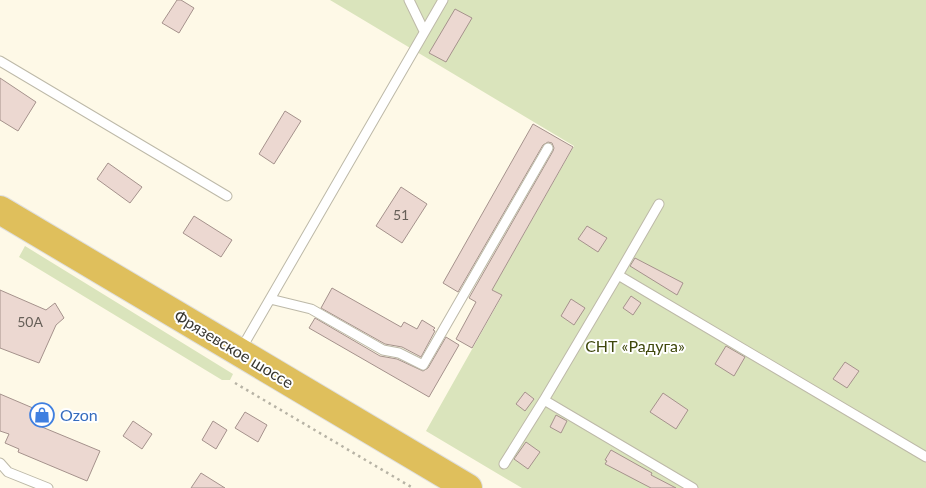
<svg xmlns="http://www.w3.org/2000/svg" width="926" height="488" font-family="Lato,sans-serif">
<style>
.green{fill:#dae4bc}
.building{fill:#ecd8d1;stroke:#a5928c}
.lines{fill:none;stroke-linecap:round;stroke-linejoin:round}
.service-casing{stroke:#bdb9a8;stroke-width:11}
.trunk-casing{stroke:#dfdfde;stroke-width:30}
.path{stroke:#b7b3a5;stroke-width:2.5;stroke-dasharray:2.5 4;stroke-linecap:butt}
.service{stroke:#fff;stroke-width:9}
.trunk{stroke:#dfbf5c;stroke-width:28}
.labels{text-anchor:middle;stroke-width:4;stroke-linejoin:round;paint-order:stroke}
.number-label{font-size:14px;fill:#665f58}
.park-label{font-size:16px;fill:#3f480c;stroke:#fff}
.street-label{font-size:16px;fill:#393730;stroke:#fff}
.shop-label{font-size:16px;fill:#366cbe;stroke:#fff;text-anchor:start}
</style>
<rect width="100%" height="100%" fill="#fef9e7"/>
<path class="green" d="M330,0H926V488H522L426,431L502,296L492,290L574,146Z
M25,246L233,374L230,380H222L19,257Z"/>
<path class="building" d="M177,0H181L194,8L179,33L162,23Z
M455,9L472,18L446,62L429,53Z
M0,78L36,102L18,131L0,120Z
M285,111L301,121L274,164L259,154Z
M533,124L573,147L492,290L502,295L472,348L456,339L476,302L469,298L553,151L554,148L552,143L548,142L543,145L458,292L443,283Z
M108,163L142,187L130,203L97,179Z
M401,187L427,204L402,243L376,226Z
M194,216L232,240L221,257L183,233Z
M587,226L607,238L598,252L578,239Z
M635,258L683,283L677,295L630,266Z
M332,288L401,327L404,322L417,329L422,320L435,328L433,330L435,331L421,357L402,347L385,344L321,308Z
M0,290L46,310L55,303L64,318L56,325L39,363L0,348Z
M631,296L641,303L633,315L623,308Z
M571,299L585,308L574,325L561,316Z
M315,318L380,356L397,359L423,371L428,368L446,337L459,345L429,397L309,328Z
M726,346L745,357L734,376L715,364Z
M845,362L859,371L847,388L833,379Z
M525,392L534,399L525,411L516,404Z
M663,393L688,410L676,429L650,412Z
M0,394L47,414L42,427L100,451L87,481L18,452L19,449L5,443L9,434L0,431Z
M245,412L267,425L258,442L235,428Z
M556,415L567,421L561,433L550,427Z
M133,421L152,434L142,449L123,436Z
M213,421L227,430L216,449L202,440Z
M526,442L540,452L528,469L514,459Z
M611,450L652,473L651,475L676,488H651L605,464L607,461L605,460Z
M201,473L225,488H191Z"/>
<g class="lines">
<g class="service-casing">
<path id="service" d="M409,0L424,31
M0,61L227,196
M618,275L659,204
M270,299L311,309L383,350L399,353L423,365L548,148
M240,351L443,0
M0,463L8,472L48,488
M504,464L544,400
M693,488L544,400L618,275L926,457"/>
</g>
<g class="trunk-casing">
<path id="trunk" d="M0,210L468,488"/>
</g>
<path class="path" d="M235,383L413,488"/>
<use href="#service" class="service"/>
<use href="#trunk" class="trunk"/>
</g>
<defs>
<g id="shop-ring" transform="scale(1.25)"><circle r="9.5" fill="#fff" stroke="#3f7fe0" stroke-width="1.5"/><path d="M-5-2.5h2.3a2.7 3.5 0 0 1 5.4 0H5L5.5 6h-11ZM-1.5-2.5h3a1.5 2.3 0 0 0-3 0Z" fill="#3f7fe0"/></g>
</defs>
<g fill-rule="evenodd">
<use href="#shop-ring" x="42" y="415"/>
</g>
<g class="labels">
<g class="number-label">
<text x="401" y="220">51</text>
<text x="30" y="327">50А</text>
</g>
<g class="park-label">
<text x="635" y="352">СНТ «Радуга»</text>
</g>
<g class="street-label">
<text transform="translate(234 349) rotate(31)" y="6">Фрязевское шоссе</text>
</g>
<g class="shop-label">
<text x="60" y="421">Ozon</text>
</g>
</g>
</svg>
